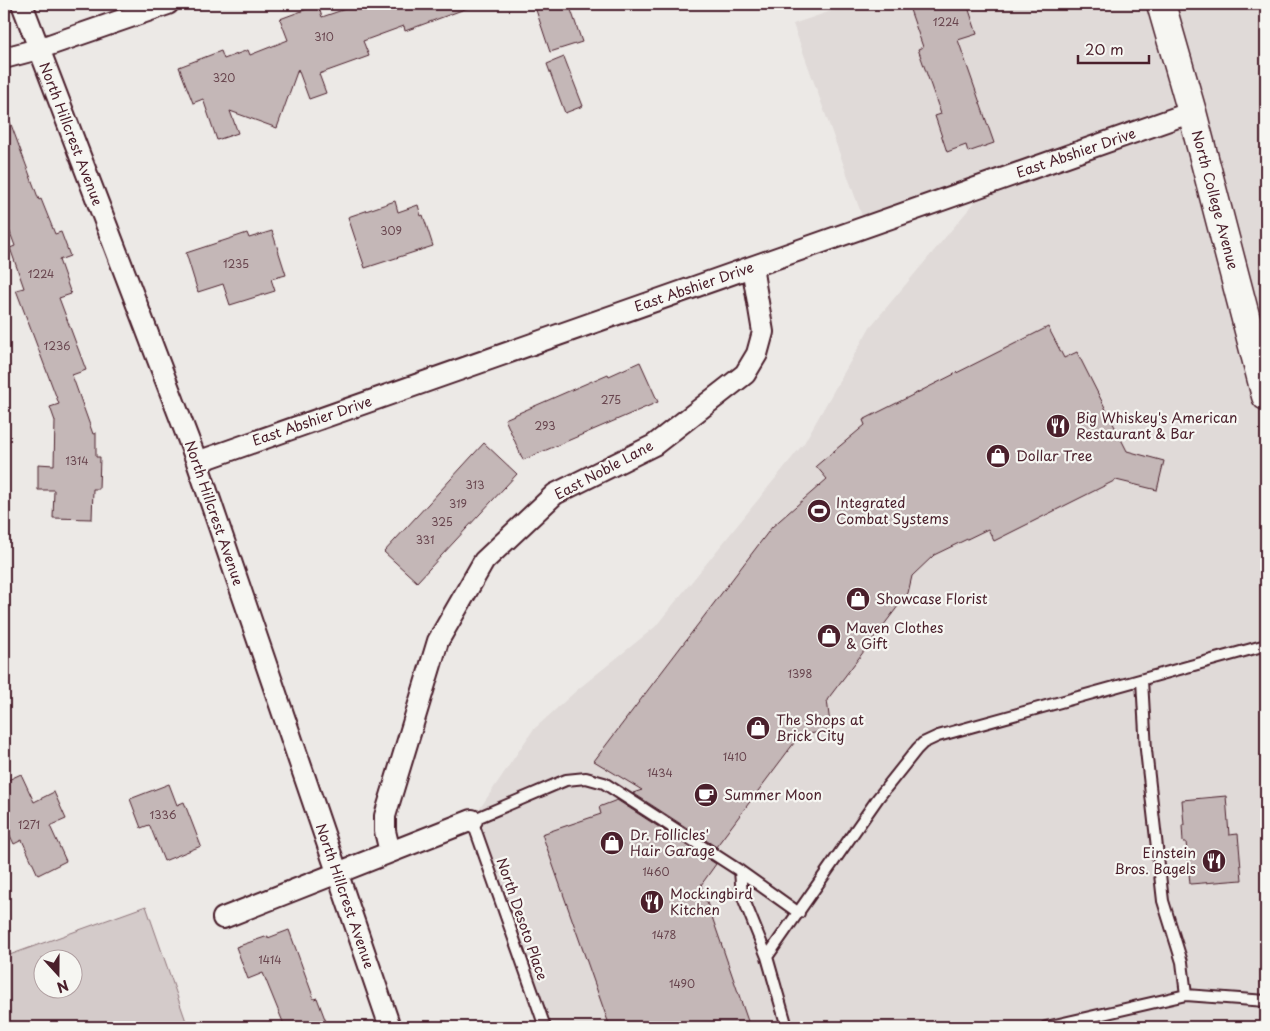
<svg xmlns="http://www.w3.org/2000/svg" width="1270" height="1031" font-family="'Playpen Sans',sans-serif">
<style>
.built{fill:#e0dad8}
.green{fill:#d4cbca;stroke:#8f757a;fill-rule:evenodd}
.building{fill:#c4b7b7;stroke:#4a1f2b}
.lines{fill:none;stroke-linecap:round;stroke-linejoin:round}
.lane-casing{stroke:#4a1f2b;stroke-width:14}
.street-casing{stroke:#4a1f2b;stroke-width:24}
.primary-casing{stroke:#4a1f2b;stroke-width:31}
.lane{stroke:#f6f6f2;stroke-width:10}
.street{stroke:#f6f6f2;stroke-width:20}
.primary{stroke:#f6f6f2;stroke-width:28}
.labels{text-anchor:middle;stroke-width:4.5;stroke-linejoin:round;paint-order:stroke}
.number-label{font-size:11px;fill:#68454e}
.street-label{font-size:14px;fill:#4a1f2b;stroke:#f6f6f2}
.poi-label{font-size:14px;fill:#4a1f2b;stroke:#f6f6f2;text-anchor:start}
</style>
<rect width="100%" height="100%" fill="#ece9e6"/>
<filter id="ink" filterUnits="userSpaceOnUse"><feTurbulence type="fractalNoise" baseFrequency=".02" numOctaves="2"/><feDisplacementMap in="SourceGraphic" scale="10" xChannelSelector="R" yChannelSelector="G"/><feConvolveMatrix kernelMatrix="1 2 1 2 8 2 1 2 1" color-interpolation-filters="sRGB"/></filter>
<g filter="url(#ink)">
<path class="built" d="M852,4H1266V1027H545L472,820L533,730L577,690L655,627L804,443L870,327L990,184L866,227L793,24Z"/>
<path class="green" d="M146,906L188,1027H4V957ZM42,958H72V988H42Z"/>
<path class="building" d="M360,4H473V6L405,31L404,26L363,41L369,56L319,74L326,93L309,99L298,69L277,128L230,111L238,133L217,140L203,99L193,103L179,67L221,51L224,59L248,50L250,55L288,40L280,19L318,5L322,17Z
M534,4H569L582,42L550,52Z
M908,4H967L977,34L958,40L994,143L968,152L966,145L947,152L935,116L941,114L918,49L923,47Z
M564,57L583,106L565,113L547,64Z
M4,111H6L39,200L41,199L55,234L61,232L70,256L59,260L71,294L59,298L86,370L72,375L93,434L96,433V457H100L99,489H93L92,519L53,518L54,490H38V464L54,465L55,421L50,407L59,404L16,290L24,288L10,248L15,246L4,216Z
M395,201L398,212L418,205L421,216L423,215L433,246L365,268L348,217Z
M272,231L286,275L271,279L275,291L230,305L223,284L198,292L186,253L247,233L249,238Z
M1048,327L1064,358L1077,352L1127,451L1164,461L1157,490L1116,480L994,541L988,529L934,555L912,576L908,593L827,700L831,731L800,735L716,847L718,848L633,793L642,790L594,761L772,527L827,479L816,466L865,425L863,420Z
M640,362L658,402L523,460L505,419L608,374L609,376Z
M484,443L517,474L417,582L384,552Z
M21,774L34,802L54,792L66,819L50,826L66,861L38,875L22,840L14,844L4,823V782Z
M169,784L177,805L184,802L201,846L164,861L150,826L149,825L141,828L130,799Z
M1226,796L1229,835L1238,834L1242,880L1190,884L1186,842H1183L1182,825H1184L1182,800Z
M617,800L716,864L701,885L750,1027H610L542,834L601,814L599,807Z
M289,930L314,999L317,998L328,1027H285L263,973L248,979L236,947L268,936V938Z"/>
<g class="lines">
<g class="lane-casing">
<path id="lane" d="M1142,680L1146,750L1163,901L1182,962L1186,995
M740,871L742,895L767,957L787,1027
M767,957L878,798L917,749L923,743L938,736L1266,645
M545,1027L472,820L566,780L586,778L604,783L740,871L799,913
M1046,1027L1186,995L1266,1001"/>
</g>
<g class="street-casing">
<path id="street" d="M22,4L197,462L390,1027
M4,58L38,49L168,4
M197,462L1192,112
M390,852L385,831V816L438,641L484,561L555,494L654,445L745,374L757,354L763,332L752,267
M223,918L472,820"/>
</g>
<g class="primary-casing">
<path id="primary" d="M1161,4L1192,112L1266,396"/>
</g>
<use href="#lane" class="lane"/>
<use href="#street" class="street"/>
<use href="#primary" class="primary"/>
</g>
</g>
<defs>
<g id="restaurant-disc" transform="scale(1.25)"><circle r="9.5" fill="#4a1f2b" stroke="#f6f6f2"/><path d="M-5-6h1v4h1v-4h1v4h1v-4h1v5L-1.5 .5V6h-2V.5L-5-1ZM5-6V6H3V1.5H1.5Q1.5-4 5-6Z" fill="#fff"/></g>
<g id="shop-disc" transform="scale(1.25)"><circle r="9.5" fill="#4a1f2b" stroke="#f6f6f2"/><path d="M-5-2.5h2.3a2.7 3.5 0 0 1 5.4 0H5L5.5 6h-11ZM-1.5-2.5h3a1.5 2.3 0 0 0-3 0Z" fill="#fff"/></g>
<g id="stadium-disc" transform="scale(1.25)"><circle r="9.5" fill="#4a1f2b" stroke="#f6f6f2"/><path d="M0-5a6.5 5 0 1 0 0 10a6.5 5 0 1 0 0-10ZM-3.5-1.8h7v3.6h-7Z" fill="#fff"/></g>
<g id="cafe-disc" transform="scale(1.25)"><circle r="9.5" fill="#4a1f2b" stroke="#f6f6f2"/><path d="M-5.5-4.5H6V0H3Q3 3.5 0 3.5H-2.5Q-5.5 3.5-5.5 0ZM3-3.2v2h1.7v-2ZM-6 4.5H4V6H-6Z" fill="#fff"/></g>
</defs>
<g fill-rule="evenodd">
<use href="#restaurant-disc" x="1058" y="426"/>
<use href="#shop-disc" x="998" y="456"/>
<use href="#stadium-disc" x="819" y="511"/>
<use href="#shop-disc" x="858" y="599"/>
<use href="#shop-disc" x="829" y="636"/>
<use href="#shop-disc" x="758" y="728"/>
<use href="#cafe-disc" x="706" y="795"/>
<use href="#shop-disc" x="612" y="843"/>
<use href="#restaurant-disc" x="1214" y="861"/>
<use href="#restaurant-disc" x="652" y="902"/>
</g>
<g class="labels">
<g class="number-label">
<text x="946" y="26">1224</text>
<text x="324" y="41">310</text>
<text x="224" y="82">320</text>
<text x="391" y="235">309</text>
<text x="236" y="268">1235</text>
<text x="41" y="278">1224</text>
<text x="57" y="350">1236</text>
<text x="611" y="404">275</text>
<text x="545" y="430">293</text>
<text x="77" y="465">1314</text>
<text x="475" y="489">313</text>
<text x="458" y="508">319</text>
<text x="442" y="526">325</text>
<text x="425" y="544">331</text>
<text x="800" y="678">1398</text>
<text x="735" y="761">1410</text>
<text x="660" y="777">1434</text>
<text x="163" y="819">1336</text>
<text x="29" y="829">1271</text>
<text x="656" y="876">1460</text>
<text x="664" y="939">1478</text>
<text x="270" y="964">1414</text>
<text x="682" y="988">1490</text>
</g>
<g class="street-label">
<text transform="translate(71 134) rotate(69)" y="5">North Hillcrest Avenue</text>
<text transform="translate(1076 153) rotate(-19)" y="5">East Abshier Drive</text>
<text transform="translate(1215 200) rotate(75)" y="5">North College Avenue</text>
<text transform="translate(694 287) rotate(-19)" y="5">East Abshier Drive</text>
<text transform="translate(312 421) rotate(-19)" y="5">East Abshier Drive</text>
<text transform="translate(604 470) rotate(-28)" y="5">East Noble Lane</text>
<text transform="translate(214 513) rotate(71)" y="5">North Hillcrest Avenue</text>
<text transform="translate(345 896) rotate(71)" y="5">North Hillcrest Avenue</text>
<text transform="translate(522 919) rotate(71)" y="5">North Desoto Place</text>
</g>
<g class="poi-label">
<text x="1076" y="423">Big Whiskey's American<tspan x="1076" dy="16">Restaurant &amp; Bar</tspan></text>
<text x="1016" y="461">Dollar Tree</text>
<text x="836" y="508">Integrated<tspan x="836" dy="16">Combat Systems</tspan></text>
<text x="876" y="604">Showcase Florist</text>
<text x="846" y="633">Maven Clothes<tspan x="846" dy="16">&amp; Gift</tspan></text>
<text x="776" y="725">The Shops at<tspan x="776" dy="16">Brick City</tspan></text>
<text x="724" y="800">Summer Moon</text>
<text x="630" y="840">Dr. Follicles'<tspan x="630" dy="16">Hair Garage</tspan></text>
<text x="1196" y="858" text-anchor="end">Einstein<tspan x="1196" dy="16">Bros. Bagels</tspan></text>
<text x="670" y="899">Mockingbird<tspan x="670" dy="16">Kitchen</tspan></text>
</g>
</g>
<rect width="1270" height="1031" fill="none" stroke="#f6f6f2" stroke-width="20"/>
<rect x="10" y="10" width="1250" height="1011" fill="none" stroke="#4a1f2b" stroke-width="2" filter="url(#ink)"/>
<g transform="translate(58 974) rotate(159)"><circle r="24" fill="#f6f6f2" stroke="#b1a0a2"/>
<path d="M0-4L9 19L0 12L-9 19Z" fill="#4a1f2b"/>
<text y="-8" font-size="14" font-weight="bold" text-anchor="middle" fill="#4a1f2b">N</text>
</g>
<path d="M1078 55v8h71v-8" fill="none" stroke="#4a1f2b" stroke-width="2.5"/>
<text x="1085" y="55" font-size="15" fill="#4a1f2b" stroke="#f6f6f2" stroke-width="4" paint-order="stroke">20 m</text>
</svg>
